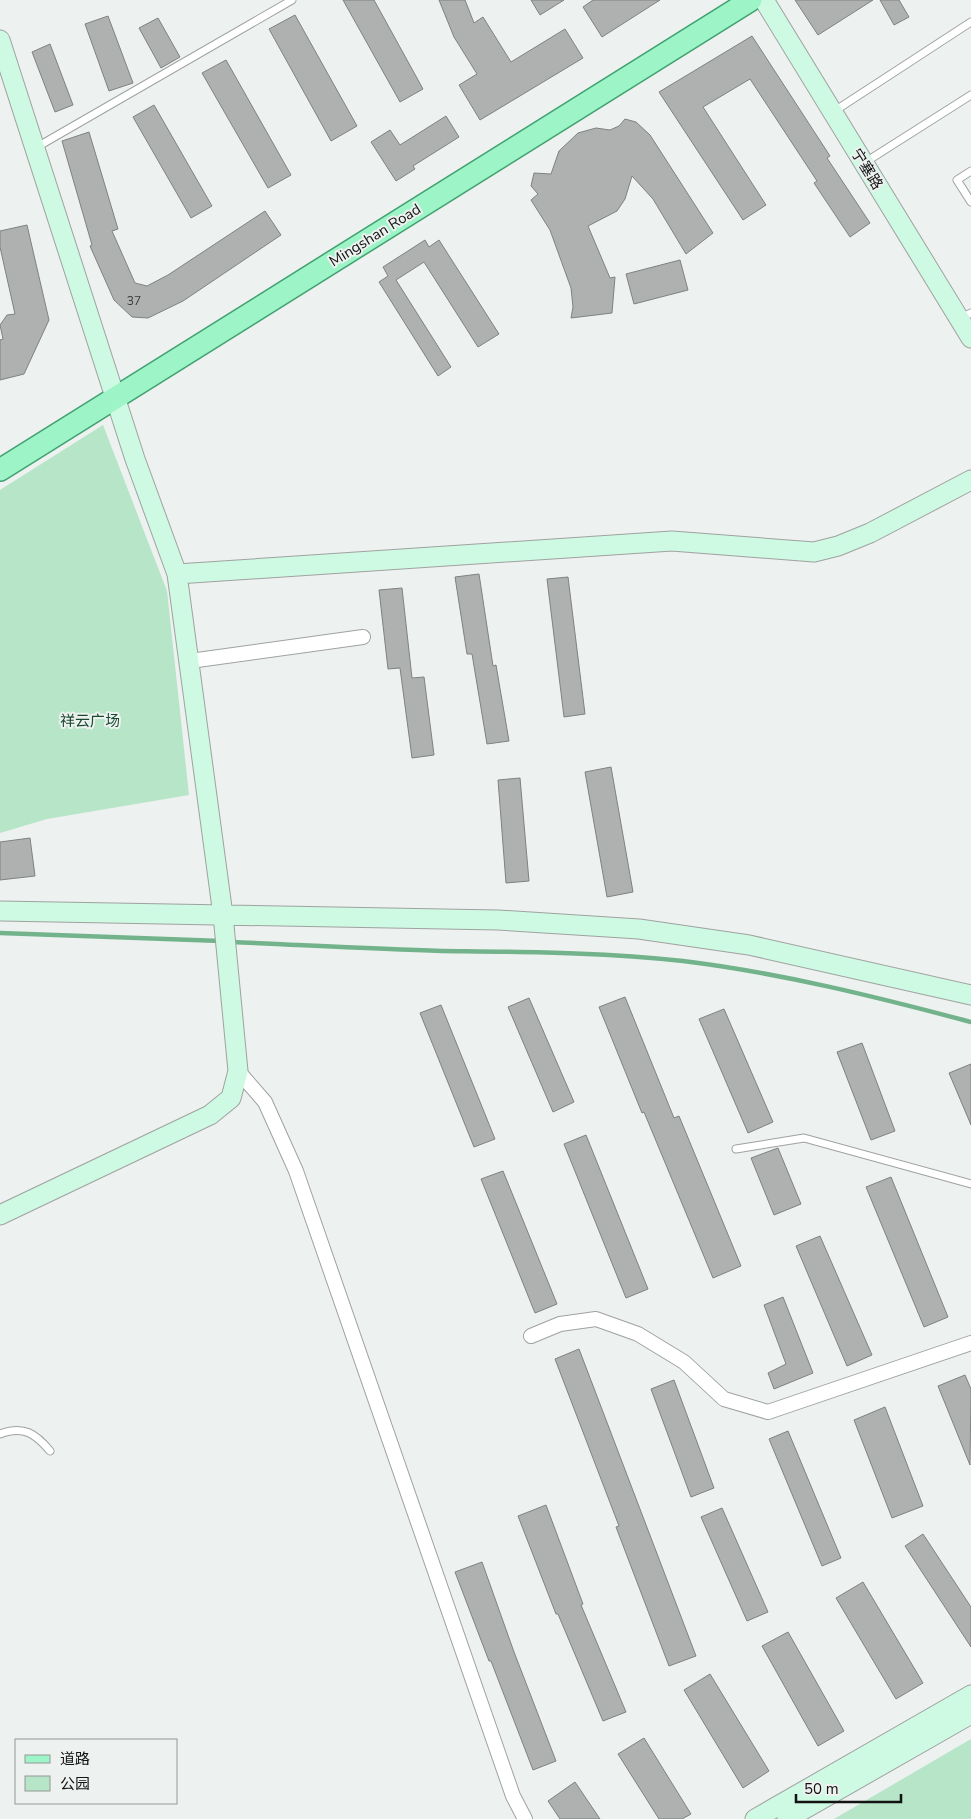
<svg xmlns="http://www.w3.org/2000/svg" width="971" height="1819" font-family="'Nunito Sans','Noto Sans SC',sans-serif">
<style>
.green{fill:#b6e5c8}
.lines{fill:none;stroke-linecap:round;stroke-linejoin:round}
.stream{stroke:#72b38c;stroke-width:4.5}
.building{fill:#aeb1af;stroke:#7f8280}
.lane-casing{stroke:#9fa2a0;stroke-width:9}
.street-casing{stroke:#9fa2a0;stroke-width:16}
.secondary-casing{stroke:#9fa2a0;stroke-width:21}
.primary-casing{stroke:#41a06f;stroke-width:24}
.lane{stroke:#fff;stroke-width:7}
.street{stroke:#fff;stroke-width:14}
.secondary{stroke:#cef9e3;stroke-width:19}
.primary{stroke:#9cf4c7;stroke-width:21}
.labels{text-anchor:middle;stroke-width:4;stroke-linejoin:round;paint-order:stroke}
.number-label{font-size:12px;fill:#393a39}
.street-label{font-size:15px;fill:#121312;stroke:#edf1ef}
.park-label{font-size:15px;fill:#184a30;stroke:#edf1ef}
</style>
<rect width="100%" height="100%" fill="#edf1ef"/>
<path class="green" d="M103,425L167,591L189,795L47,819L0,833V490Z
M971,1739V1819H834Z"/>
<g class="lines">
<path class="stream" d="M0,933L221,941
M231,942C302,945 372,949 442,951C523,952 604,952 683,961C781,973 877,997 971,1022"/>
</g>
<path class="building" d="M343,0H374L423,89L400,102Z
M439,0H465L474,23L483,17L511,62L565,29L583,58L480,120L459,85L477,74L454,37Z
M531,0H564L540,15Z
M593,0H660L602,37L583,7Z
M795,0H873L818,35Z
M880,0H899L909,17L894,25Z
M295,15L357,126L331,141L269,29Z
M108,16L133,83L109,91L85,24Z
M158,18L180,57L161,68L139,28Z
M752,36L830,156L827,158L870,223L850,237L814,183L817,181L750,79L703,107L766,205L743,220L659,92Z
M50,44L73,105L55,112L32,52Z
M226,60L291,175L268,188L202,73Z
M154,105L212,206L191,218L133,117Z
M446,116L459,137L413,166L415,169L396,181L371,142L390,130L400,145Z
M625,119L636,122L650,135L713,233L686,254L653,199L632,176L625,199L617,211L588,226L610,278L615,277L612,313L571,318L573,307L571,288L550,230L531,200L538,194L531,186L534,173L551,174L559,151L578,133L596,128L610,130L619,126Z
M89,132L118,229L112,231L135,283L147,286L168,275L265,211L281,235L183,301L148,318L132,317L114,300L90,246L92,245L62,141Z
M27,225L49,320L24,374L0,380V340L3,339L0,325L7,315L15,314L0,247V231Z
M425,240L429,247L439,240L499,334L478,347L424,262L396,280L451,367L438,376L379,282L388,276L383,267Z
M680,260L688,290L634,304L626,274Z
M479,574L493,666L496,665L509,741L487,744L472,654H467L455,577Z
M568,577L585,714L564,717L547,579Z
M402,588L412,678L424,677L434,755L412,758L400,668L388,669L379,590Z
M611,767L633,892L607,897L585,772Z
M520,778L529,881L506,883L498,780Z
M30,838L35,876L0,880V842Z
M625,997L674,1118L679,1116L741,1266L713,1278L644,1112L642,1113L599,1007Z
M529,998L574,1102L553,1112L508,1007Z
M441,1005L495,1139L474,1147L420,1013Z
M724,1009L773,1122L748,1133L699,1019Z
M862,1043L895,1131L871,1140L837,1052Z
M971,1064V1125L949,1073Z
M586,1135L648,1289L626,1298L564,1144Z
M778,1148L801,1204L774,1215L751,1158Z
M503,1171L557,1304L535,1313L481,1179Z
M891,1177L948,1317L924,1327L866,1187Z
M820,1236L872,1355L847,1366L796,1246Z
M783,1297L813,1373L774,1389L768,1373L786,1364L764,1305Z
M579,1349L696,1656L669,1666L616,1527L619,1526L555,1359Z
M965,1375L971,1389L970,1465L938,1386Z
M674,1380L714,1488L691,1497L651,1389Z
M885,1407L923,1506L892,1518L854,1420Z
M788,1431L841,1558L822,1566L769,1439Z
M546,1505L583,1604L581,1605L626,1712L603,1721L558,1614H556L518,1516Z
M722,1508L768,1612L747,1621L701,1517Z
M923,1534L971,1607V1647L905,1546Z
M482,1562L514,1652L556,1761L533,1770L491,1661H489L455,1572Z
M863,1582L923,1683L896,1699L836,1598Z
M788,1632L844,1731L818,1746L762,1646Z
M710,1674L769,1771L743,1788L684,1690Z
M644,1738L691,1814L682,1819H659L618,1754Z
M575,1782L600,1819H560L548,1801Z"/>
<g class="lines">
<g class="lane-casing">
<path id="lane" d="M833,112L971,22
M37,147L292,0
M864,163L971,95
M971,171L957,180L971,202
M959,319L971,313
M736,1149L804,1138L971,1184
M0,1434C24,1425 36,1434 50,1451"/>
</g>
<g class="street-casing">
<path id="street" d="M190,661L363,637
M238,1071L265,1102L296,1171L513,1796L525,1819
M531,1336L560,1324L596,1319L638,1334L684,1362L724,1399L768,1412L971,1343"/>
</g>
<g class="secondary-casing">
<path id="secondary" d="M764,0L971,338
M0,40L135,459L177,574L223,915L238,1071L231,1098L210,1115L0,1215
M177,574L672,541L814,552L838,546L870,533L971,480
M0,911L498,920L639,929L749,945L971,995
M755,1819L971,1695
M787,1819L971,1714"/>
</g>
<g class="primary-casing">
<path id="primary" d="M0,470L751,0"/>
</g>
<use href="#lane" class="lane"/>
<use href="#street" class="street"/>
<use href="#secondary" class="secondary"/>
<use href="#primary" class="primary"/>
</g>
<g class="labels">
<g class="number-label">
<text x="134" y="305">37</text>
</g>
<g class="street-label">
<text transform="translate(867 169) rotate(58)" y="5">宁塞路</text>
<text transform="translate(375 235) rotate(-32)" y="5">Mingshan Road</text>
</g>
<g class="park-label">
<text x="90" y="726">祥云广场</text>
</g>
</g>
<rect x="15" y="1739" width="162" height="65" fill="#edf1ef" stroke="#959897"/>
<rect x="25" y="1755" width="25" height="8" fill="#9cf4c7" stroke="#959897"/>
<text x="60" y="1764" font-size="15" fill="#121312">道路</text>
<rect x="25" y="1776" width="25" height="15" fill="#b6e5c8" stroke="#959897"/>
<text x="60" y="1789" font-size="15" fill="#121312">公园</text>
<path d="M796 1794v8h105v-8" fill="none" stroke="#121312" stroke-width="2.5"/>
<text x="804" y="1794" font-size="15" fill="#121312" stroke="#edf1ef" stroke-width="4" paint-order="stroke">50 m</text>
</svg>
